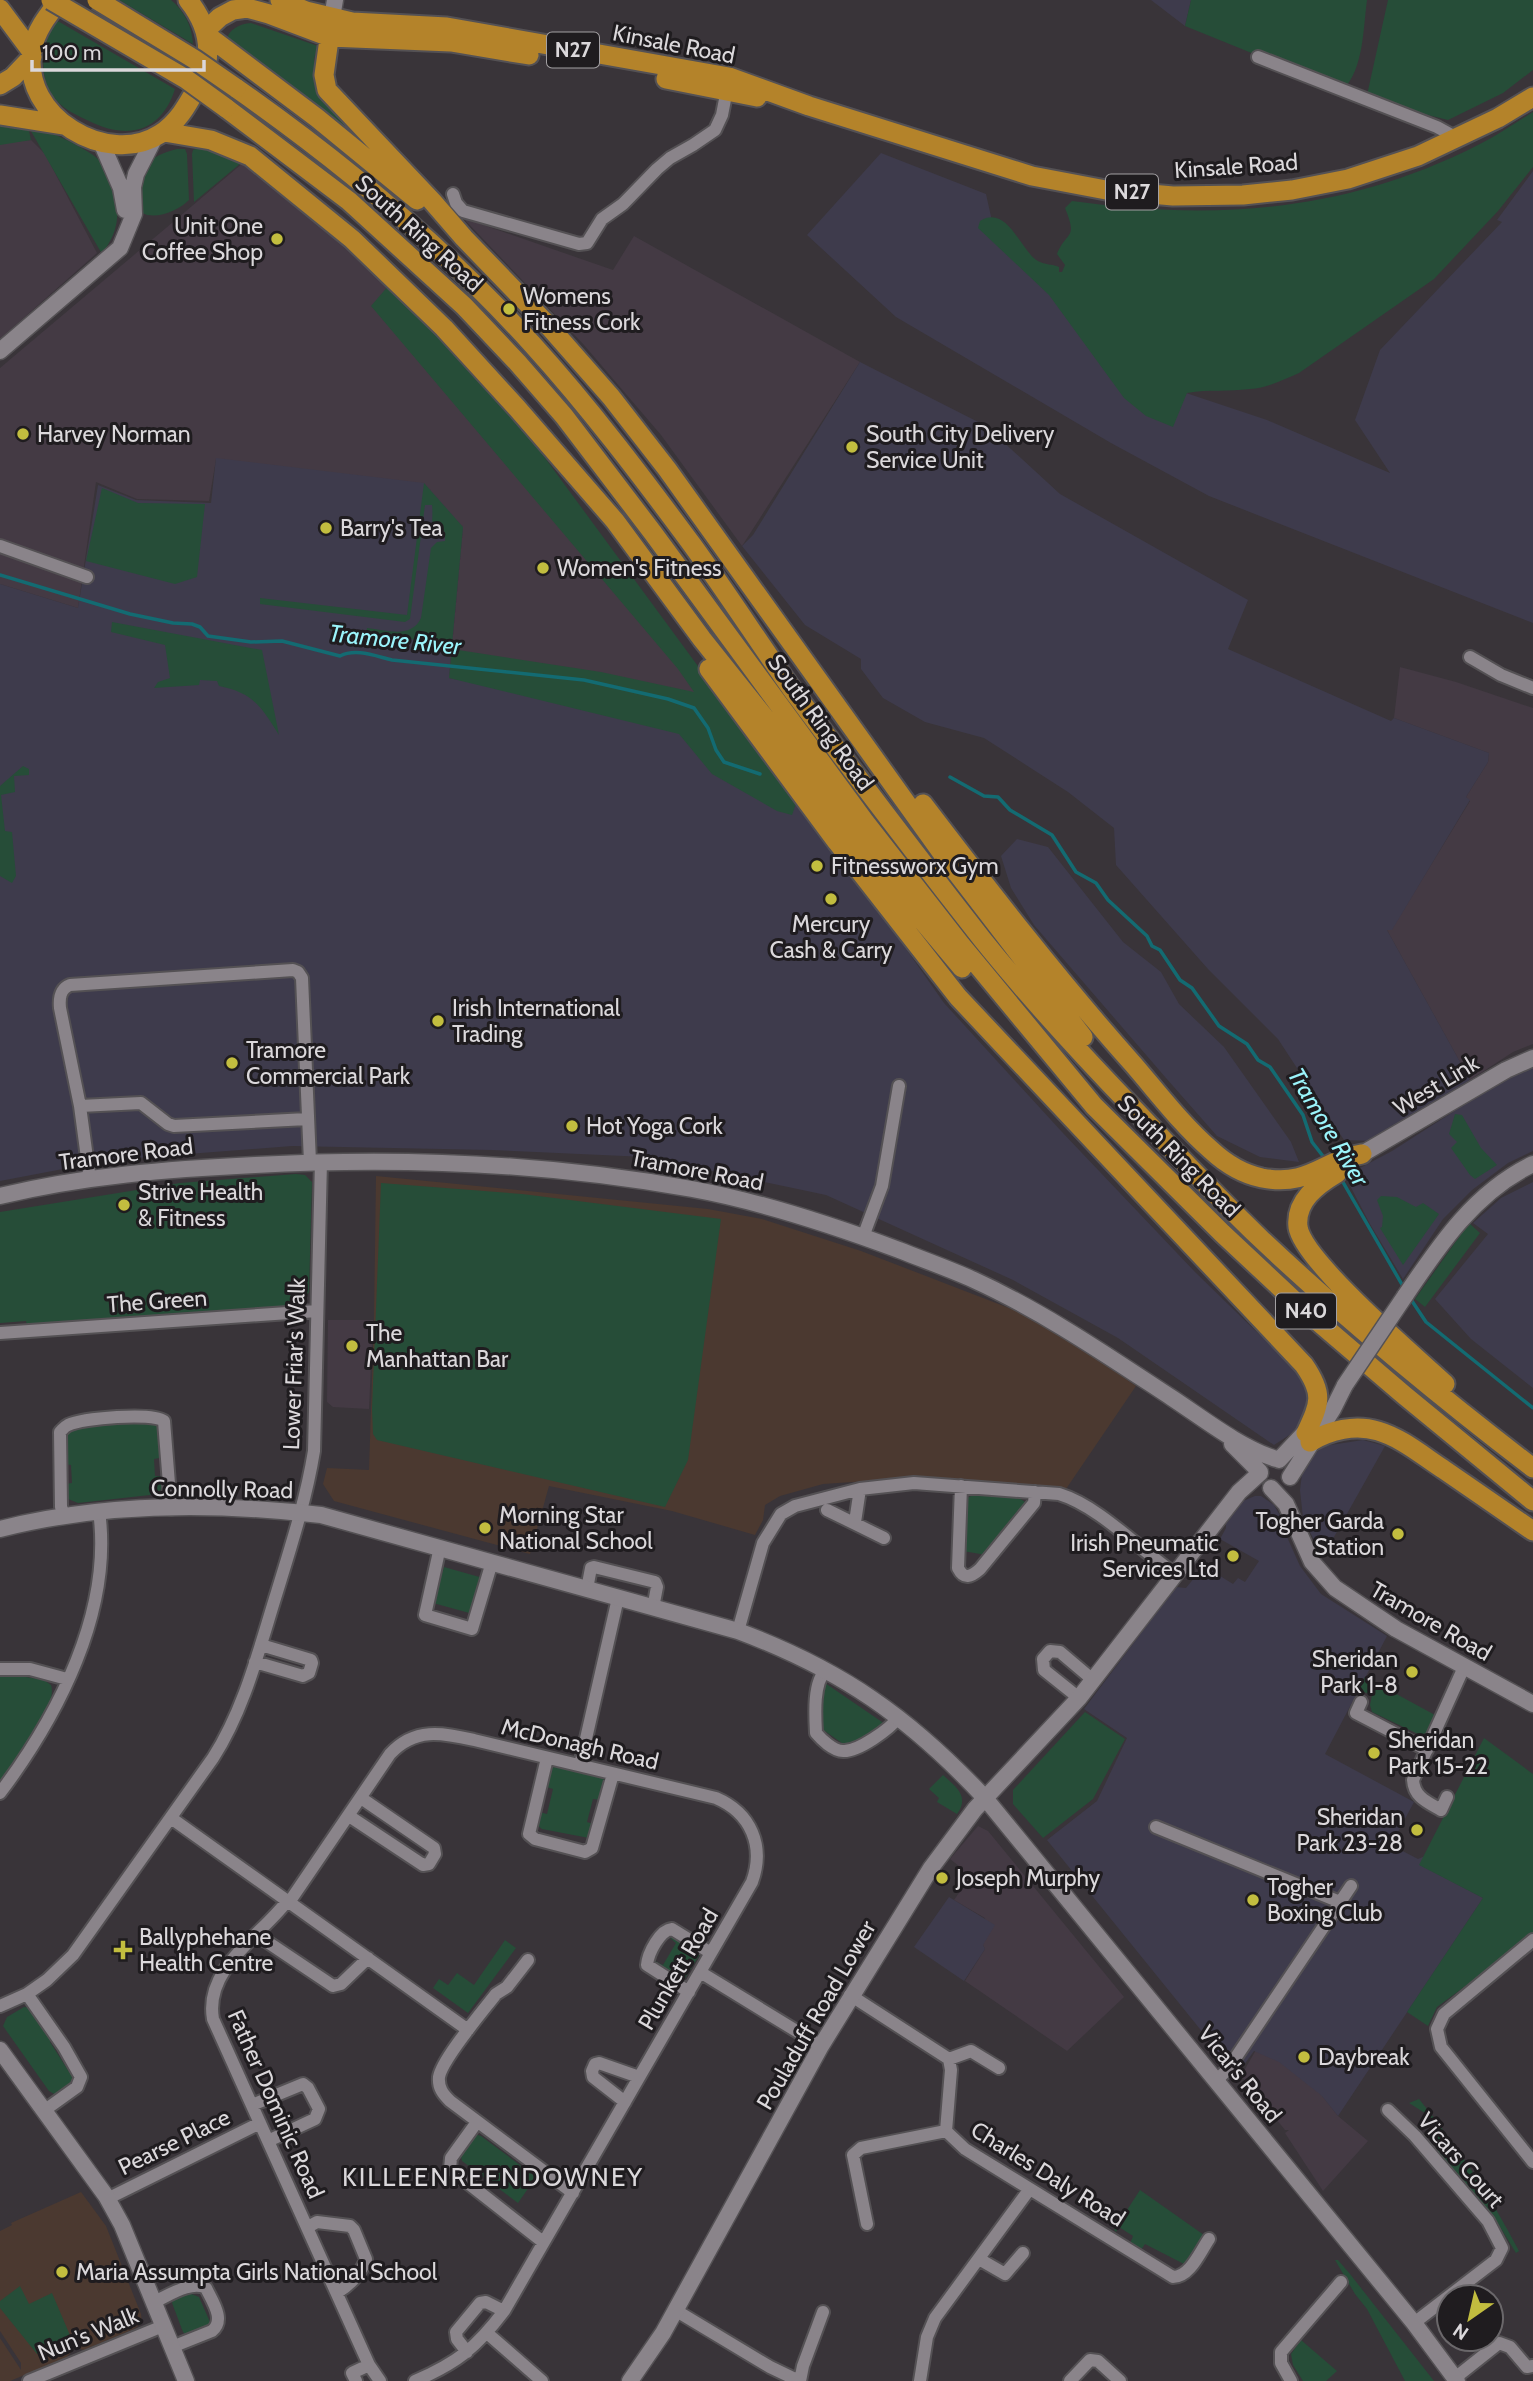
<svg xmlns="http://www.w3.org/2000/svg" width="1533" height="2381" font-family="Cabin,sans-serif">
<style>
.built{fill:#443a44}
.industrial{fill:#3e3b4c}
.education{fill:#4b3930}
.green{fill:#264d38}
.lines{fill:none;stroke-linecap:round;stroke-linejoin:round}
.stream{stroke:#136b72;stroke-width:3.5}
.minor-casing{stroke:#545154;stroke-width:16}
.tertiary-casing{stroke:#545154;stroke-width:19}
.trunk-casing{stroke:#545154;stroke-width:23}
.minor{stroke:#8a848a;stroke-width:12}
.tertiary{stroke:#8a848a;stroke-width:16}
.trunk{stroke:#b4832a;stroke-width:19}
.tertiary-bridge-casing{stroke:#545154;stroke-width:19;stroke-linecap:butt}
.trunk-bridge-casing{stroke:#545154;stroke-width:23;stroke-linecap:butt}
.tertiary-bridge{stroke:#8a848a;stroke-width:16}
.trunk-bridge{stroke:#b4832a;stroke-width:19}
.poi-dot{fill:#c2bd3f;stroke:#1f1c1f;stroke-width:2.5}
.labels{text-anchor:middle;stroke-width:6;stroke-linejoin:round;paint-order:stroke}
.shield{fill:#1f1c1f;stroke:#a3a0a3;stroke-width:2}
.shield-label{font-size:21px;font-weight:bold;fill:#dbd8db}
.street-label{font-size:23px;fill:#dbd8db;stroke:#1f1c1f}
.poi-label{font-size:23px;fill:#dbd8db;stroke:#1f1c1f;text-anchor:start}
.water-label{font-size:24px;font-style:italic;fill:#9bf4fb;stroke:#1f1c1f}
.quarter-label{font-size:26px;letter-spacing:2px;fill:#dbd8db;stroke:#1f1c1f}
</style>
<rect width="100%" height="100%" fill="#393439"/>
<path class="built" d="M31,140L45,154L97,253L0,339V143Z
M243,163L335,236L389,285L745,733L449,678L463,527L216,459L209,501L137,499L96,482L78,608L0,584V368Z
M463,218L613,270L634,236L860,362L742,546L661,435L584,345Z
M1400,667L1456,682L1533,708V1044L1513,1052L1470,1080L1387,930L1392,929L1470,801L1466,797L1488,762L1489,753L1394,718Z
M328,1320H373L369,1409L333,1407L327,1402Z
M978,1826L988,1831L1124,1997L1067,2051L965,1981L985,1949L983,1945L985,1918L954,1900L961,1890L954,1878L959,1866L950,1859Z
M1280,2008L1323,2097L1338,2116L1368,2141L1323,2191L1285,2133L1289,2130H1285L1241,2076Z"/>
<path class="industrial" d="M1151,0H1191L1185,26Z
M881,153L986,194L994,230L1177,390L1267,420L1390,473L1355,420L1380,350L1502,222L1497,220L1533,171V623L1209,496L1111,443L896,317L807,235Z
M860,362L986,426L1060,494L1248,600L1228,649L1391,721L1394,718L1489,753L1488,762L1466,797L1470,800L1392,930H1387L1470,1080L1371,1141L1344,1140L1278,1039L1208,969L1116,865L1114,828L1068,792L984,738L925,722L883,698L861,669V659L805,625L742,546L753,535Z
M216,458L424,483L463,527L449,678L745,733L864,889L944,1003L1062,1132L1195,1272L1305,1379L1309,1397L1307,1415L1294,1432L1274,1445L1118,1338L1013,1280L826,1195L646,1157L492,1150L292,1146L110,1160L0,1181V584L78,608L98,485L136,500L211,503Z
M1017,839L1048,847L1123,942L1161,972L1179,1004L1224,1047L1291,1142L1299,1162L1260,1157L1217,1136L1166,1078L1034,925L1011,888L1001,856Z
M1533,1065V1151L1508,1163L1472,1190L1443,1219L1403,1279L1370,1224L1345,1176L1392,1151L1467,1103Z
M1533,1182V1388L1471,1339L1435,1299L1488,1234L1473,1223L1501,1198Z
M1363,1440L1385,1446L1325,1553L1314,1540L1303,1518L1300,1490L1302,1474L1311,1457L1324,1446Z
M1255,1496H1261L1274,1505L1283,1521L1287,1537L1300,1566L1321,1594L1387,1636L1325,1754L1414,1802L1391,1845L1418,1859L1425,1856L1420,1865L1483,1898L1338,2116L1322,2096L1279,2062L1254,2051L1241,2069L1221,2055L1047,1840L1097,1801L1127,1738L1084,1709L1176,1587L1186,1588L1204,1566L1233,1584L1238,1578L1245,1582L1259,1561L1220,1539L1226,1528V1524L1243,1501Z
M949,1897L995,1925L983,1945L985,1949L964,1981L914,1947Z"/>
<path class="education" d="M376,1176L708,1209L762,1219L861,1251L1030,1316L1069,1339L1136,1386L1066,1489L927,1477L823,1484L780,1496L765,1505L763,1520L755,1535L672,1511L549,1486L530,1554L334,1501L323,1484L327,1468L369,1470L374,1319Z
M81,2192L106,2226L141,2314L142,2323L134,2329L84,2350L77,2348L74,2349L66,2358L10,2381H0V2338L21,2370V2363L0,2331V2231L12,2225L11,2223Z"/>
<path class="green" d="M119,0H171C185,12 192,26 193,44Z
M1191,0H1367C1363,29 1364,68 1343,90L1185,26Z
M1388,0H1533V70L1503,93L1448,120L1412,111L1367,95Z
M56,20L175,89C161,133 127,140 89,121C78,116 65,110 57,101C36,80 42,43 56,20Z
M251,23L318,46L314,59L316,82L378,157L226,41C229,29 239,24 251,23Z
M1533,112V167L1498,211L1434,279L1299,373C1283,380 1267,388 1250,389C1228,392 1210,389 1187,393L1173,427L1146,416L1124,398L1049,295L978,228L980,221C1008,204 1020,251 1038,261C1045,265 1052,264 1059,267V272H1062L1065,265L1057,254C1067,230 1078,240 1065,208L1072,201C1216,221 1346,212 1478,145C1497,136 1515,123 1533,112Z
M26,123C44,129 91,149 102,163C117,181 122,214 113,235C110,242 106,248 102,254L28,126L31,140L0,145V125Z
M198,148L212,150L241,163L194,202L192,154L193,150Z
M177,149H185L187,154L189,200C178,211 156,220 142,213C139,178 136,159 177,149Z
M389,285L483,384L537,447L797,801L792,815L777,811L712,774L679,734L449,678L452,649L601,672L694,692L678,669L371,306Z
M424,483L463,527L452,644L366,634L367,628C387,630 411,639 421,618L431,548L437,542L445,541V532C427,526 434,522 432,505H425L410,619L405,622L260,604V598L407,615Z
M102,488L138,503L205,504L197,577L175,584L86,561Z
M112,622L262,650L279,735C261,707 254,693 219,686L217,681L200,680L199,685L154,688L158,682L170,678L165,645L111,632Z
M23,766L29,769V775L14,776L15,792L1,795L5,831L12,832L16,876L12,883L0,876V786Z
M1455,1114L1462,1115L1481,1148L1497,1165L1475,1179L1470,1175L1451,1148L1457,1142L1449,1134Z
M296,1174L305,1175L312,1182L309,1292L302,1301L288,1306L27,1325L26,1321L0,1323V1212L180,1183Z
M381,1183L522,1194L721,1219L688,1460L665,1507L377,1440L373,1434L372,1409Z
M1381,1196L1397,1197L1416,1207L1423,1203L1439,1214L1403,1265L1380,1228L1382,1227L1383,1216L1377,1200Z
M1469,1223L1480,1233L1425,1307L1415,1299Z
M151,1422L160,1428L164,1457L154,1459L155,1476H165L161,1490L150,1495L78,1503L68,1499L65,1484L72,1483L71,1465L64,1464C64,1451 62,1437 74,1428Z
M973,1495L1019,1498L1025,1502V1506L986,1555L963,1551L965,1499Z
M444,1567L483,1578L473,1614L433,1603Z
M8,1674L44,1680L51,1685C59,1707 13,1766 0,1785V1675Z
M1365,1677L1435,1715L1426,1733L1420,1735L1372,1712L1370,1705L1372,1695L1358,1690Z
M825,1683L885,1724L886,1725L846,1746L822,1729L821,1696Z
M1085,1712L1125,1739L1093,1799L1043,1838L1013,1804V1790Z
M1484,1738L1533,1774V1936L1437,2007L1428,2026L1407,2012L1483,1898L1419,1865Z
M557,1766L599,1776L605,1780L601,1800L593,1799L587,1822L596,1825L589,1838L542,1829L537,1825L539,1812L547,1814L553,1789L543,1786L549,1769Z
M943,1775C956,1787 970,1796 957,1814L937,1802L939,1798L929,1789Z
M673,1937L699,1952V1956L684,1980L680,1981L655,1964V1961L663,1965L676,1943L670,1938Z
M505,1940L516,1948L468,2013L433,1988L439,1979L448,1985L457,1973L474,1985Z
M24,2007L31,2008L52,2036L50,2042L73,2078V2082L56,2095L49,2091L3,2026L7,2017Z
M1419,2099C1458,2147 1491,2197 1519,2251L1516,2253L1497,2222L1436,2152L1439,2128L1428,2115L1409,2103Z
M475,2134L481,2136L536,2177L518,2203L462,2161L460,2152Z
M1140,2190L1204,2235L1184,2264L1145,2244L1141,2250L1130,2244L1133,2236L1119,2227L1116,2232L1114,2230Z
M1335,2260H1338L1350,2274L1434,2381H1405L1367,2309L1355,2294Z
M20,2286L29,2304L52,2293L72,2340L37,2354L0,2308V2301Z
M189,2293L199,2297L210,2322L208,2328L187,2336L183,2332L172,2303L173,2299Z
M1301,2340L1337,2371L1326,2381H1303L1293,2365L1291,2354Z"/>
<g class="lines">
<path class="stream" d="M0,575L130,614L173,623L192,624L200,627L208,636L251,642L282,641L340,656C356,648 375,656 392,660L584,680L668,699L694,708L708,728L716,750L724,762L760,774
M950,777L984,796L998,797L1010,810L1052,835L1076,872L1096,883L1108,900L1147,936L1152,946L1160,950L1180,980L1192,988L1219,1026L1247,1044L1258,1060L1270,1067L1303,1115L1312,1142L1326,1160
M1340,1177L1404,1288
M1410,1298L1426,1322L1533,1408"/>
<g class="minor-casing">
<path id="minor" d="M1258,57L1437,127L1457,138
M453,194L456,203L463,211L579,244L587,243L602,219L623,204L657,169L670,158L693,145L715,130L722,115L728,84
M0,546L87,577
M1470,657L1501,675L1533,688
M80,1106L60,1008C59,998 60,989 70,985L293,970L298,972L302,978L310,1162
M90,1180L80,1106L141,1103L168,1124L174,1126L307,1119
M863,1237L882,1186L899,1086
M0,1333L317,1311
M961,1486L958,1568C964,1580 971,1577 980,1569L1034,1503L1035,1492
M827,1510L884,1538
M64,1514L61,1507L60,1432C63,1429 64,1427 68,1425C83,1418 152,1412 164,1421L171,1509
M855,1522L860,1489
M440,1547L425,1615L472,1629L492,1562
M587,1589L591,1568L594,1567L655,1582L657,1587L653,1608
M738,1631L763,1543L781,1514L795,1506L860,1489L914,1483L1059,1494C1099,1506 1140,1550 1175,1574
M255,1662L303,1676L309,1673L312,1663L311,1660L261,1645
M0,1669H30L67,1679
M826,1670C813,1682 815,1715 816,1733C821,1739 833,1751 843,1751C858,1752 890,1729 899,1717
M1079,1698L1044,1670L1043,1659L1050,1651L1060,1652L1093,1680
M1361,1702L1356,1713L1427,1750
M547,1758L529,1834L535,1839L585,1852L592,1848L613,1774
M580,1765L618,1598
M0,1793C58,1716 113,1611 99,1511
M1447,1797L1441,1810C1427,1802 1414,1797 1413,1780L1464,1667
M349,1816L423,1865L429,1864L435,1854L434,1848L361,1798
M171,1818L468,2030
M1156,1827L1340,1902
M288,1900C261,1936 204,1968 213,2019L369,2365L380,2381
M290,1901L390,1754C415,1727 442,1733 474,1740L716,1798C751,1813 765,1846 752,1882L504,2311C476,2348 457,2363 415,2381
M257,1935L333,1986L341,1984L368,1958
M1533,1940L1444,2014L1437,2029L1441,2047L1533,2162
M528,1960L507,1987L496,1994C483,2011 442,2059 439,2077C438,2088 443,2094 450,2101L573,2193
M700,1972L821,2046
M689,1992L647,1965C648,1953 660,1930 672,1929L711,1953
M27,1994L64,2047L81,2077L77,2087L45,2110
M850,1995L949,2059L951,2070L946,2131L965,2149L1173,2277C1190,2277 1200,2252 1209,2239
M0,2006L27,1994L47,1980L73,1955L213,1758C245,1708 259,1649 277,1592C291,1546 306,1500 314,1451L321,1161
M949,2059L971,2051L999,2068
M1216,2081L1228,2069L1351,1886
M625,2102L593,2077L592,2071L595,2064L599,2063L639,2077
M252,2105L303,2084L308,2088L319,2109L315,2119L268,2141
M1388,2110L1415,2136L1488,2221L1502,2248L1496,2260L1414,2323
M477,2122L451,2158L450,2169L543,2242
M107,2199L260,2123
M867,2224L853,2155L861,2148L946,2131
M308,2227L317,2222L350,2226L354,2230L366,2259C362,2272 350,2285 338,2292
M979,2259L1005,2274L1023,2253
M154,2302C168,2296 191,2280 206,2288C212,2301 226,2320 212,2331L172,2347
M675,2310L770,2367L799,2381
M487,2333L542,2381
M467,2352L457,2339L456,2332L480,2303L486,2302L504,2311
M1455,2378L1499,2343L1510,2347L1527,2367L1533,2366
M29,2381L163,2326
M356,2381L352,2373L369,2365
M800,2381L803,2366L823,2312
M920,2381L927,2337L935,2318L1029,2190
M1070,2381L1090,2360L1098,2361L1120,2381
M1291,2381L1281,2363V2352L1341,2282"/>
</g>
<g class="tertiary-casing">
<path id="tertiary" d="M332,18L335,0
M101,142L121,188L125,210
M0,351L120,248L134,214L133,187L136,174L155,137
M1362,1154L1506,1070L1533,1058
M0,1196C83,1176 169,1169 255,1165C400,1157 548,1163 692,1189C763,1202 832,1225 899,1250C924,1260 950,1269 974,1280C1044,1312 1108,1356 1172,1398C1204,1419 1239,1447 1276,1459
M1405,1296C1440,1244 1475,1192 1533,1164
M1232,1444L1260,1472
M1279,1460L1309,1428
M1290,1477L1333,1409L1345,1385
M1271,1488L1286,1504L1312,1562L1335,1588L1396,1629L1533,1704
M0,1529C102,1503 217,1503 321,1515L738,1631C842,1670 909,1717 985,1798L1414,2323L1457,2381
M0,2050L106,2196L122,2225L186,2381
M630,2381L663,2333L821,2046L931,1868L975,1809L1079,1698L1239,1492L1260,1473"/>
</g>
<g class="trunk-casing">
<path id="trunk" d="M60,0C48,15 35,31 32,51C21,116 107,168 160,134C179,122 189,102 199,84C215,53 208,25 188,0
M280,0L306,11L352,22L447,27L729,77L809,106L1032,176L1106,190L1173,196L1243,195L1292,190L1348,179L1418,156L1498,118L1533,97
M0,9L32,52
M332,18L324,75L327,90L432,201L464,238L546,323L611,397L667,469L947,860L1083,1037
M206,30L220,17L233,10L247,8L269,14L330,37L451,42L529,55
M208,36L317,118L417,200
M666,79L757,97
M0,85L13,77L32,57
M236,88C343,163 444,247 532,344C590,408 642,477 693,546C727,593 758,641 791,688C853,772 917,856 982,939C1030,999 1082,1055 1135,1110C1177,1154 1218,1198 1262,1240C1348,1321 1439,1396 1533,1468
M226,108L349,201L464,306L517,362L564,416L653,533L865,822L961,945L1094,1106L1222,1233L1301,1307L1404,1395L1533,1501
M0,115L64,125
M164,132L211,140L250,156L352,239L444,328L517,408L615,521L702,639L801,763L900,894L962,968
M709,669L837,842L958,997L1304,1365C1324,1394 1320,1403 1306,1433
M923,804C991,893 1059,981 1133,1064C1158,1093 1182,1125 1211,1150C1225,1163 1243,1174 1262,1178C1310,1187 1323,1160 1362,1154
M1337,1173C1317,1185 1295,1201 1298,1227C1303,1261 1416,1357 1445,1384
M1310,1442C1330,1430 1355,1424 1378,1431C1402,1438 1423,1456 1443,1469C1473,1490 1503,1510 1533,1531"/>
</g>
<use href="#minor" class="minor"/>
<use href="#tertiary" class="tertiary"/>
<use href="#trunk" class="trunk"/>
<g class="tertiary-bridge-casing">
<path id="tertiary-bridge" d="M1345,1385L1405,1296"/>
</g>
<g class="trunk-bridge-casing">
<path id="trunk-bridge" d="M51,0L186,79L226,108
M97,0L194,59L236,88"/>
</g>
<use href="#tertiary-bridge" class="tertiary-bridge"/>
<use href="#trunk-bridge" class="trunk-bridge"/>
</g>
<g class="poi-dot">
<circle cx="277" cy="239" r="7"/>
<circle cx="509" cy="309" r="7"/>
<circle cx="23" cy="434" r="7"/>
<circle cx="852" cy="447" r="7"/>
<circle cx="326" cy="528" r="7"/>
<circle cx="543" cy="568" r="7"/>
<circle cx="817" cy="866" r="7"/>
<circle cx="831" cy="899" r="7"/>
<circle cx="438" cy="1021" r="7"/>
<circle cx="232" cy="1063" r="7"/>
<circle cx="572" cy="1126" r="7"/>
<circle cx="124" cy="1205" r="7"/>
<circle cx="352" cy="1346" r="7"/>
<circle cx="485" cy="1528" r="7"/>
<circle cx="1398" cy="1534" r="7"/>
<circle cx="1233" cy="1556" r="7"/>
<circle cx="1412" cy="1672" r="7"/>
<circle cx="1374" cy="1753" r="7"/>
<circle cx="1417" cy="1830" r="7"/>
<circle cx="942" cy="1878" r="7"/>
<circle cx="1253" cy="1900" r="7"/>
<path d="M119.5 1939.5h7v7h7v7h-7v7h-7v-7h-7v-7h7z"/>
<circle cx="1304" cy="2057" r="7"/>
<circle cx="62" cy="2272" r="7"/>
</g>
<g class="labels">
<g class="shield">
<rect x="547" y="32.5" width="52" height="35" rx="5"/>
<rect x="1106" y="174.5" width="52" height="35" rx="5"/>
<rect x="1276" y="1293.5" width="60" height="35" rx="5"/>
</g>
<g class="shield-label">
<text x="573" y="57">N27</text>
<text x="1132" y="199">N27</text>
<text x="1306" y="1318">N40</text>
</g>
<g class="street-label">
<text transform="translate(674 44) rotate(11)" y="8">Kinsale Road</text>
<text transform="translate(1236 166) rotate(-4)" y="8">Kinsale Road</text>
<text transform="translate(419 233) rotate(42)" y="8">South Ring Road</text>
<text transform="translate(821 722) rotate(54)" y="8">South Ring Road</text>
<text transform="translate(1436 1085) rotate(-31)" y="8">West Link</text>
<text transform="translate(126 1154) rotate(-7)" y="8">Tramore Road</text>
<text transform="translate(1179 1156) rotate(45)" y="8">South Ring Road</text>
<text transform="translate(697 1170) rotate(11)" y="8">Tramore Road</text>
<text transform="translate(157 1301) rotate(-4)" y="8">The Green</text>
<text transform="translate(294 1364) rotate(-88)" y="8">Lower Friar's Walk</text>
<text transform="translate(222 1489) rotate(1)" y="8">Connolly Road</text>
<text transform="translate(1431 1621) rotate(30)" y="8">Tramore Road</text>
<text transform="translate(580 1744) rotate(13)" y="8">McDonagh Road</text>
<text transform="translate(678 1969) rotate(-60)" y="8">Plunkett Road</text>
<text transform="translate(816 2015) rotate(-60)" y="8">Pouladuff Road Lower</text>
<text transform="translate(1240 2074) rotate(51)" y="8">Vicar's Road</text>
<text transform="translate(276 2104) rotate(66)" y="8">Father Dominic Road</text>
<text transform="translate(174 2142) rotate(-26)" y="8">Pearse Place</text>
<text transform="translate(1461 2160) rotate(49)" y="8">Vicars Court</text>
<text transform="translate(1048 2174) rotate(32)" y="8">Charles Daly Road</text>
<text transform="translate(88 2334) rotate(-22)" y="8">Nun's Walk</text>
</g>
<g class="poi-label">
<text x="263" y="234" text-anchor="end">Unit One<tspan x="263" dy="26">Coffee Shop</tspan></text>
<text x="523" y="304">Womens<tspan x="523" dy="26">Fitness Cork</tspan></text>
<text x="37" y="442">Harvey Norman</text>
<text x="866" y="442">South City Delivery<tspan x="866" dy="26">Service Unit</tspan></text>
<text x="340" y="536">Barry's Tea</text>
<text x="557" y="576">Women's Fitness</text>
<text x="831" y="874">Fitnessworx Gym</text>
<text x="831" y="932" text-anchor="middle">Mercury<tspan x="831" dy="26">Cash &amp; Carry</tspan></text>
<text x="452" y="1016">Irish International<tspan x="452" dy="26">Trading</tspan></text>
<text x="246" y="1058">Tramore<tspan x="246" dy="26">Commercial Park</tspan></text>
<text x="586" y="1134">Hot Yoga Cork</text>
<text x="138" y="1200">Strive Health<tspan x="138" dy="26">&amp; Fitness</tspan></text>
<text x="366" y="1341">The<tspan x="366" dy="26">Manhattan Bar</tspan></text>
<text x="499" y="1523">Morning Star<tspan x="499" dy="26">National School</tspan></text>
<text x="1384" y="1529" text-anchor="end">Togher Garda<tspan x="1384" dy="26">Station</tspan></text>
<text x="1219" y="1551" text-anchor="end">Irish Pneumatic<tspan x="1219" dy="26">Services Ltd</tspan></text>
<text x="1398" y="1667" text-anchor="end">Sheridan<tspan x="1398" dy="26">Park 1-8</tspan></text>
<text x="1388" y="1748">Sheridan<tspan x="1388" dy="26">Park 15-22</tspan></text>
<text x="1403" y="1825" text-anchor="end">Sheridan<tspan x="1403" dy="26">Park 23-28</tspan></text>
<text x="956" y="1886">Joseph Murphy</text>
<text x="1267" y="1895">Togher<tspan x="1267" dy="26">Boxing Club</tspan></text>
<text x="139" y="1945">Ballyphehane<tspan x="139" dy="26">Health Centre</tspan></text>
<text x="1318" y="2065">Daybreak</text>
<text x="76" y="2280">Maria Assumpta Girls National School</text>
</g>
<g class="water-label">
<text transform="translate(395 640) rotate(6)" y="8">Tramore River</text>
<text transform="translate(1328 1127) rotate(59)" y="8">Tramore River</text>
</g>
<g class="quarter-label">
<text x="493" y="2186">KILLEENREENDOWNEY</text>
</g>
</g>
<g transform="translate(1470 2318) rotate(214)"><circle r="33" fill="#1f1c1f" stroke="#6a676a" stroke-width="2"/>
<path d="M0-5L12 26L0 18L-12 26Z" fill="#c2bd3f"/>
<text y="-10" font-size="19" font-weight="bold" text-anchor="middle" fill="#dbd8db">N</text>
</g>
<path d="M32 60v10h172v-10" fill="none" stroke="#dbd8db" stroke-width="3.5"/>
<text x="42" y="60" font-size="21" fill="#dbd8db" stroke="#1f1c1f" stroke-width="5" paint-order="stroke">100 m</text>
</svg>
